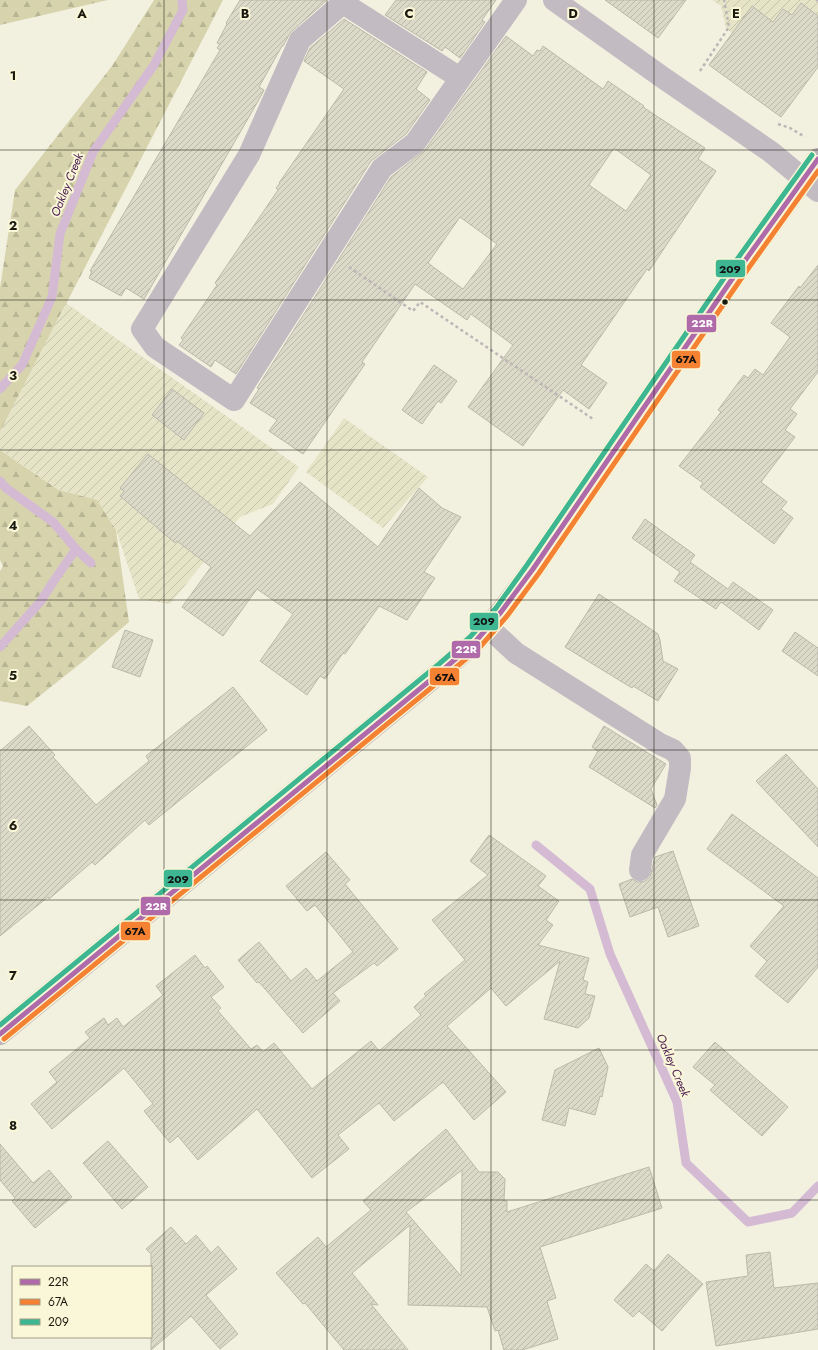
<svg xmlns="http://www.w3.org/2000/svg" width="818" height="1350" font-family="Jost,sans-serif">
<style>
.forest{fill:url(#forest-firs)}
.garden{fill:url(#garden-furrows)}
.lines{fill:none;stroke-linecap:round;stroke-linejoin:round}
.stream{stroke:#d4bad3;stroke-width:9}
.building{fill:url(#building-hatch);stroke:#bab9ab;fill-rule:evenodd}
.path{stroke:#bcb6b7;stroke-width:2.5;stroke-dasharray:3 3;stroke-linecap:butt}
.minor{stroke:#c3bbc2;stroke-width:22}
.major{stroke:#bcb1b8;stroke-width:22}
.bus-1-casing{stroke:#faf7d8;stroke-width:8}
.bus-2-casing{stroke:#faf7d8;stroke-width:8}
.bus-3-casing{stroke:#faf7d8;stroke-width:8}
.bus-1{stroke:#af6aa9;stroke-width:5}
.bus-2{stroke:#f58232;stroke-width:5}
.bus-3{stroke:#3db691;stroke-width:5}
.grid{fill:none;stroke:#1a190e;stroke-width:1;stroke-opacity:0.55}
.bus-dot{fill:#1a190e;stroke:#faf7d8;stroke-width:1.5}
.labels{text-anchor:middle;stroke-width:4;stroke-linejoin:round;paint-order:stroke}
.water-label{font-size:12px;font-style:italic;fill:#481a50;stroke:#faf7d8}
.grid-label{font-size:13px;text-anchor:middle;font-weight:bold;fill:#1a190e;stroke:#faf7d8;stroke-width:4;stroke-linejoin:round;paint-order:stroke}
.line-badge{stroke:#faf7d8;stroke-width:1.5}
.badge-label{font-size:11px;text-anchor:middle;font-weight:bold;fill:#fff}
.pale-badge-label{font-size:11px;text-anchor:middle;font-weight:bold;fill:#111}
</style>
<defs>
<pattern id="forest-firs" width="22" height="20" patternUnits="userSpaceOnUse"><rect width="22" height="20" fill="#d7d4ad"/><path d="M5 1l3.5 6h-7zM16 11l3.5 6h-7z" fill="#b8b594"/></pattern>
<pattern id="garden-furrows" width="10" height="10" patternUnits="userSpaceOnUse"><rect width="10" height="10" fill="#e6e4c7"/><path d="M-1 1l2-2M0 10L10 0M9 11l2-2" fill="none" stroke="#c5c3aa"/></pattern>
<pattern id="building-hatch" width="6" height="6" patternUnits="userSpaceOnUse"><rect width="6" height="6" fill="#dbd9c7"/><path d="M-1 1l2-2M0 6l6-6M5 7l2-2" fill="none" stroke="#bbbaaa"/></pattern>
</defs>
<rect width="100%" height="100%" fill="#f2f1e0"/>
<path class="forest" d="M0,0H108L0,25Z
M154,0H223L0,432V288L15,190L112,66Z
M0,450L59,490L97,499L116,530L129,622L86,659L27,706L0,701V571L3,566L0,560Z"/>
<path class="garden" d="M712,0H818V16L801,3L792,15L783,9L773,22L752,7L733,34L726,28L721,6Z
M66,303L299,467L273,504L240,517L170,604L139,599L116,530L97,500L59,490L0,450V432Z
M344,418L428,477L383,528L306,472Z"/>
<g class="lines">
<path class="stream" d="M0,389L22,365L52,297L60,234L93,152L154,65L183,10L182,0
M0,481L6,488L53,522L76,549L91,563
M0,647L41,601L53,582L76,549
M536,845L590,889L610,954L677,1102L686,1163L748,1222L792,1213L818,1186"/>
</g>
<path class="building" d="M240,0H324L326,1L292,31L289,35L283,46H282L259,87L264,90L261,96L144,299L126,288L121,296L89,278L92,271H90L220,50L217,48L220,44L217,43L227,24L226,23Z
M396,0H496L482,20L485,22L460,58L445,47L442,51L385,15Z
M605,0H686L658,38Z
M801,3L818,16V67L781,117L709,65L752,6L773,22L783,9L792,15Z
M344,19L427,72L416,89L430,100L406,134L371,161L236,374L215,360L211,367L179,345L183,340L181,338L217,285L215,283L278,190L276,188L280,183H279L344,89L304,61L310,48Z
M506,36L533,56L537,50L540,51L543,46L603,89L608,81L644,106L643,107L705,148L698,159L716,171L649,271L647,269L581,365L607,383L589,409L563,390L523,446L468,407L513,345L471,314L467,320L415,284L362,362L365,364L303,454L269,431L277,420L250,403L259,389L257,388L391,177L425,150ZM614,148L651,175L626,211L589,185ZM460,217L497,244L463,289L428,263Z
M818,265V372L790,409L797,414L785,430L795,437L761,482L787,502L781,509L793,518L774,544L700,487L703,483L679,466L721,412L718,410L744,375L748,378L755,369L763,375L790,337L771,323L799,286L800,288Z
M434,365L457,381L441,403L438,401L422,424L402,410Z
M172,389L204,413L184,440L152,415Z
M148,454L250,536L300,482L378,547L419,488L442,508L461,517L424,572L435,578L407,620L379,606L345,654L343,653L325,679L320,676L307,695L260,661L293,614L257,589L223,636L182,607L211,567L177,541L175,543L120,496L124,491L120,488Z
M645,519L695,555L690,562L728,589L733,582L773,610L759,630L721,602L716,609L674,581L680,572L632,538Z
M599,594L658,634L660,640L663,661L678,669L658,701L633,686L632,688L565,647Z
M125,630L153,640L140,677L112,667Z
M795,632L818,648V676L782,651Z
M233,687L267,730L149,825L145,820L95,865L92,862L49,899L48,897L0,936V751L29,726L55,755L53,757L96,805L149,761L146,756Z
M604,726L666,764L651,789L657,805L655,808L589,767L598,751L592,747Z
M786,754L818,789V847L756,781Z
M732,814L818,878V967L788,1003L755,976L767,961L750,946L784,906L707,849Z
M489,835L546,876L538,886L559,901L546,920L553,925L538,945L589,958L583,980L588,982L585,994L595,996L589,1018L578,1028L544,1019L560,961L506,1006L491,988L447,1026L506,1092L474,1120L443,1082L394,1121L379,1103L338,1135L349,1149L312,1178L257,1109L198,1160L178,1136L170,1143L144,1111L153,1104L124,1068L52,1129L31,1104L57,1082L49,1072L90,1038L85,1032L104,1018L108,1025L117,1018L123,1027L163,995L156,986L195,955L205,968L207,966L224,987L211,997L221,1008L218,1011L251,1049L257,1045L263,1052L274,1043L312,1089L371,1041L379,1051L421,1015L414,1007L426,996L424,994L465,960L432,920L488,875L470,861Z
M673,851L699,926L668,937L658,907L630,917L619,884L632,879L638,882L645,881L650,877L655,857Z
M326,852L350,880L345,884L398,949L377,966L374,963L333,993L340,1001L303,1033L259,982L257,983L238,960L259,942L291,981L306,968L317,981L353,952L315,905L307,911L286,886Z
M715,1042L788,1107L762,1136L710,1090L715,1085L693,1067Z
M599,1048L608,1067L602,1097L600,1096L595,1115L569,1108L565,1126L542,1120L555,1070Z
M446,1129L479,1172H498L505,1179L504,1201H507V1212L649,1167L662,1208L540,1247L556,1298L547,1301L558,1339L522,1350H504L498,1330L495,1331L487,1307L408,1305L410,1225L352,1273L378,1305L371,1304L408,1350H344L305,1303L303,1304L276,1273L318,1237L326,1247L371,1210L363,1201ZM462,1170L461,1276L406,1212Z
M108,1141L148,1187L122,1209L83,1163Z
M0,1144L33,1183L49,1170L72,1197L35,1228L12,1201L15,1198L0,1180Z
M171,1227L186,1244L196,1235L211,1253L218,1246L237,1269L206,1295L238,1334L220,1349L191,1316L151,1350V1254L146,1249Z
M770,1252L774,1288L818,1283V1329L716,1346L706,1282L748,1276L746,1255Z
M668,1254L703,1284L662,1331L639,1311L633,1317L614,1300L646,1264L654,1271Z"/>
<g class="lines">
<path class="path" d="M816,0L818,1
M700,71L729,27L724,0
M778,124L790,128L805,137
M349,267L413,311L420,302L593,419"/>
<path class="minor" d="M554,0L662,77L771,152L818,191
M460,78L343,3L300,40L249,155L142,329L155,347L234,400L382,168L415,143L516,0
M488,627L516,653L660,744L673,750L680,758V768L675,799L642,855L640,870"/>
<path class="major" d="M0,1034L444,669L475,642L501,612L533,569L739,269L818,159"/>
<g class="bus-1-casing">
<path id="bus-1" d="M0,1034L444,669L475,642L501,612L533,569L739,269L818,159"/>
</g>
<g class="bus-2-casing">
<path id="bus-2" d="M4,1039L448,674L480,647L507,616L539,573L745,273L818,171"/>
</g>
<g class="bus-3-casing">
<path id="bus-3" d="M0,1025L439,664L470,637L496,608L527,565L733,265L812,155"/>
</g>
<use href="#bus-1" class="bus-1"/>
<use href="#bus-2" class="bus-2"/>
<use href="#bus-3" class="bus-3"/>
</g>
<path class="grid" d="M164,0V1350M327,0V1350M491,0V1350M654,0V1350M0,150H818M0,300H818M0,450H818M0,600H818M0,750H818M0,900H818M0,1050H818M0,1200H818"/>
<circle class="bus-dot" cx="725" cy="302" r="3.5"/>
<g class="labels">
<g class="water-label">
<text transform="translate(67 185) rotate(-68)" y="4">Oakley Creek</text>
<text transform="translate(673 1065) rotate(67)" y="4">Oakley Creek</text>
</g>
</g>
<g class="grid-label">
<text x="82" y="18">A</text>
<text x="245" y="18">B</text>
<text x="409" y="18">C</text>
<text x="573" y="18">D</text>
<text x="736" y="18">E</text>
<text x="13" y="80">1</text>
<text x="13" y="230">2</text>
<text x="13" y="380">3</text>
<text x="13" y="530">4</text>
<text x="13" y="680">5</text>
<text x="13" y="830">6</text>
<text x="13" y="980">7</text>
<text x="13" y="1130">8</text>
</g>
<g class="line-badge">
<rect x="715" y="259" width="31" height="19" rx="4" fill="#3db691"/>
<rect x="686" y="314" width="31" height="19" rx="4" fill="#af6aa9"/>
<rect x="671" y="350" width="30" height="19" rx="4" fill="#f58232"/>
<rect x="469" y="612" width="30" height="19" rx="4" fill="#3db691"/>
<rect x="451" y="640" width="30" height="19" rx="4" fill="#af6aa9"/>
<rect x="429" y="667" width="31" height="19" rx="4" fill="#f58232"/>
<rect x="163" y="869" width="30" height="19" rx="4" fill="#3db691"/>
<rect x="140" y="896" width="31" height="20" rx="4" fill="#af6aa9"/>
<rect x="120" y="921" width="31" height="20" rx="4" fill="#f58232"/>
</g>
<g class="badge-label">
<text x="702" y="327">22R</text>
<text x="466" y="653">22R</text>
<text x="156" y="910">22R</text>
</g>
<g class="pale-badge-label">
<text x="730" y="273">209</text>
<text x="686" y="363">67A</text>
<text x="484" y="625">209</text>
<text x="445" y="681">67A</text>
<text x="178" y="883">209</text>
<text x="135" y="935">67A</text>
</g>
<rect x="12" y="1266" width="140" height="72" fill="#faf7d8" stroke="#a09e87"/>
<rect x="20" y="1279" width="20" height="6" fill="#af6aa9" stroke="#a09e87"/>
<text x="48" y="1286" font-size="12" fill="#1a190e">22R</text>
<rect x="20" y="1299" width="20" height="6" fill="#f58232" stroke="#a09e87"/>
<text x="48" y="1306" font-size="12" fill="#1a190e">67A</text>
<rect x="20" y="1319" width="20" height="6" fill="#3db691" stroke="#a09e87"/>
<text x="48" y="1326" font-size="12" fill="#1a190e">209</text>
</svg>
